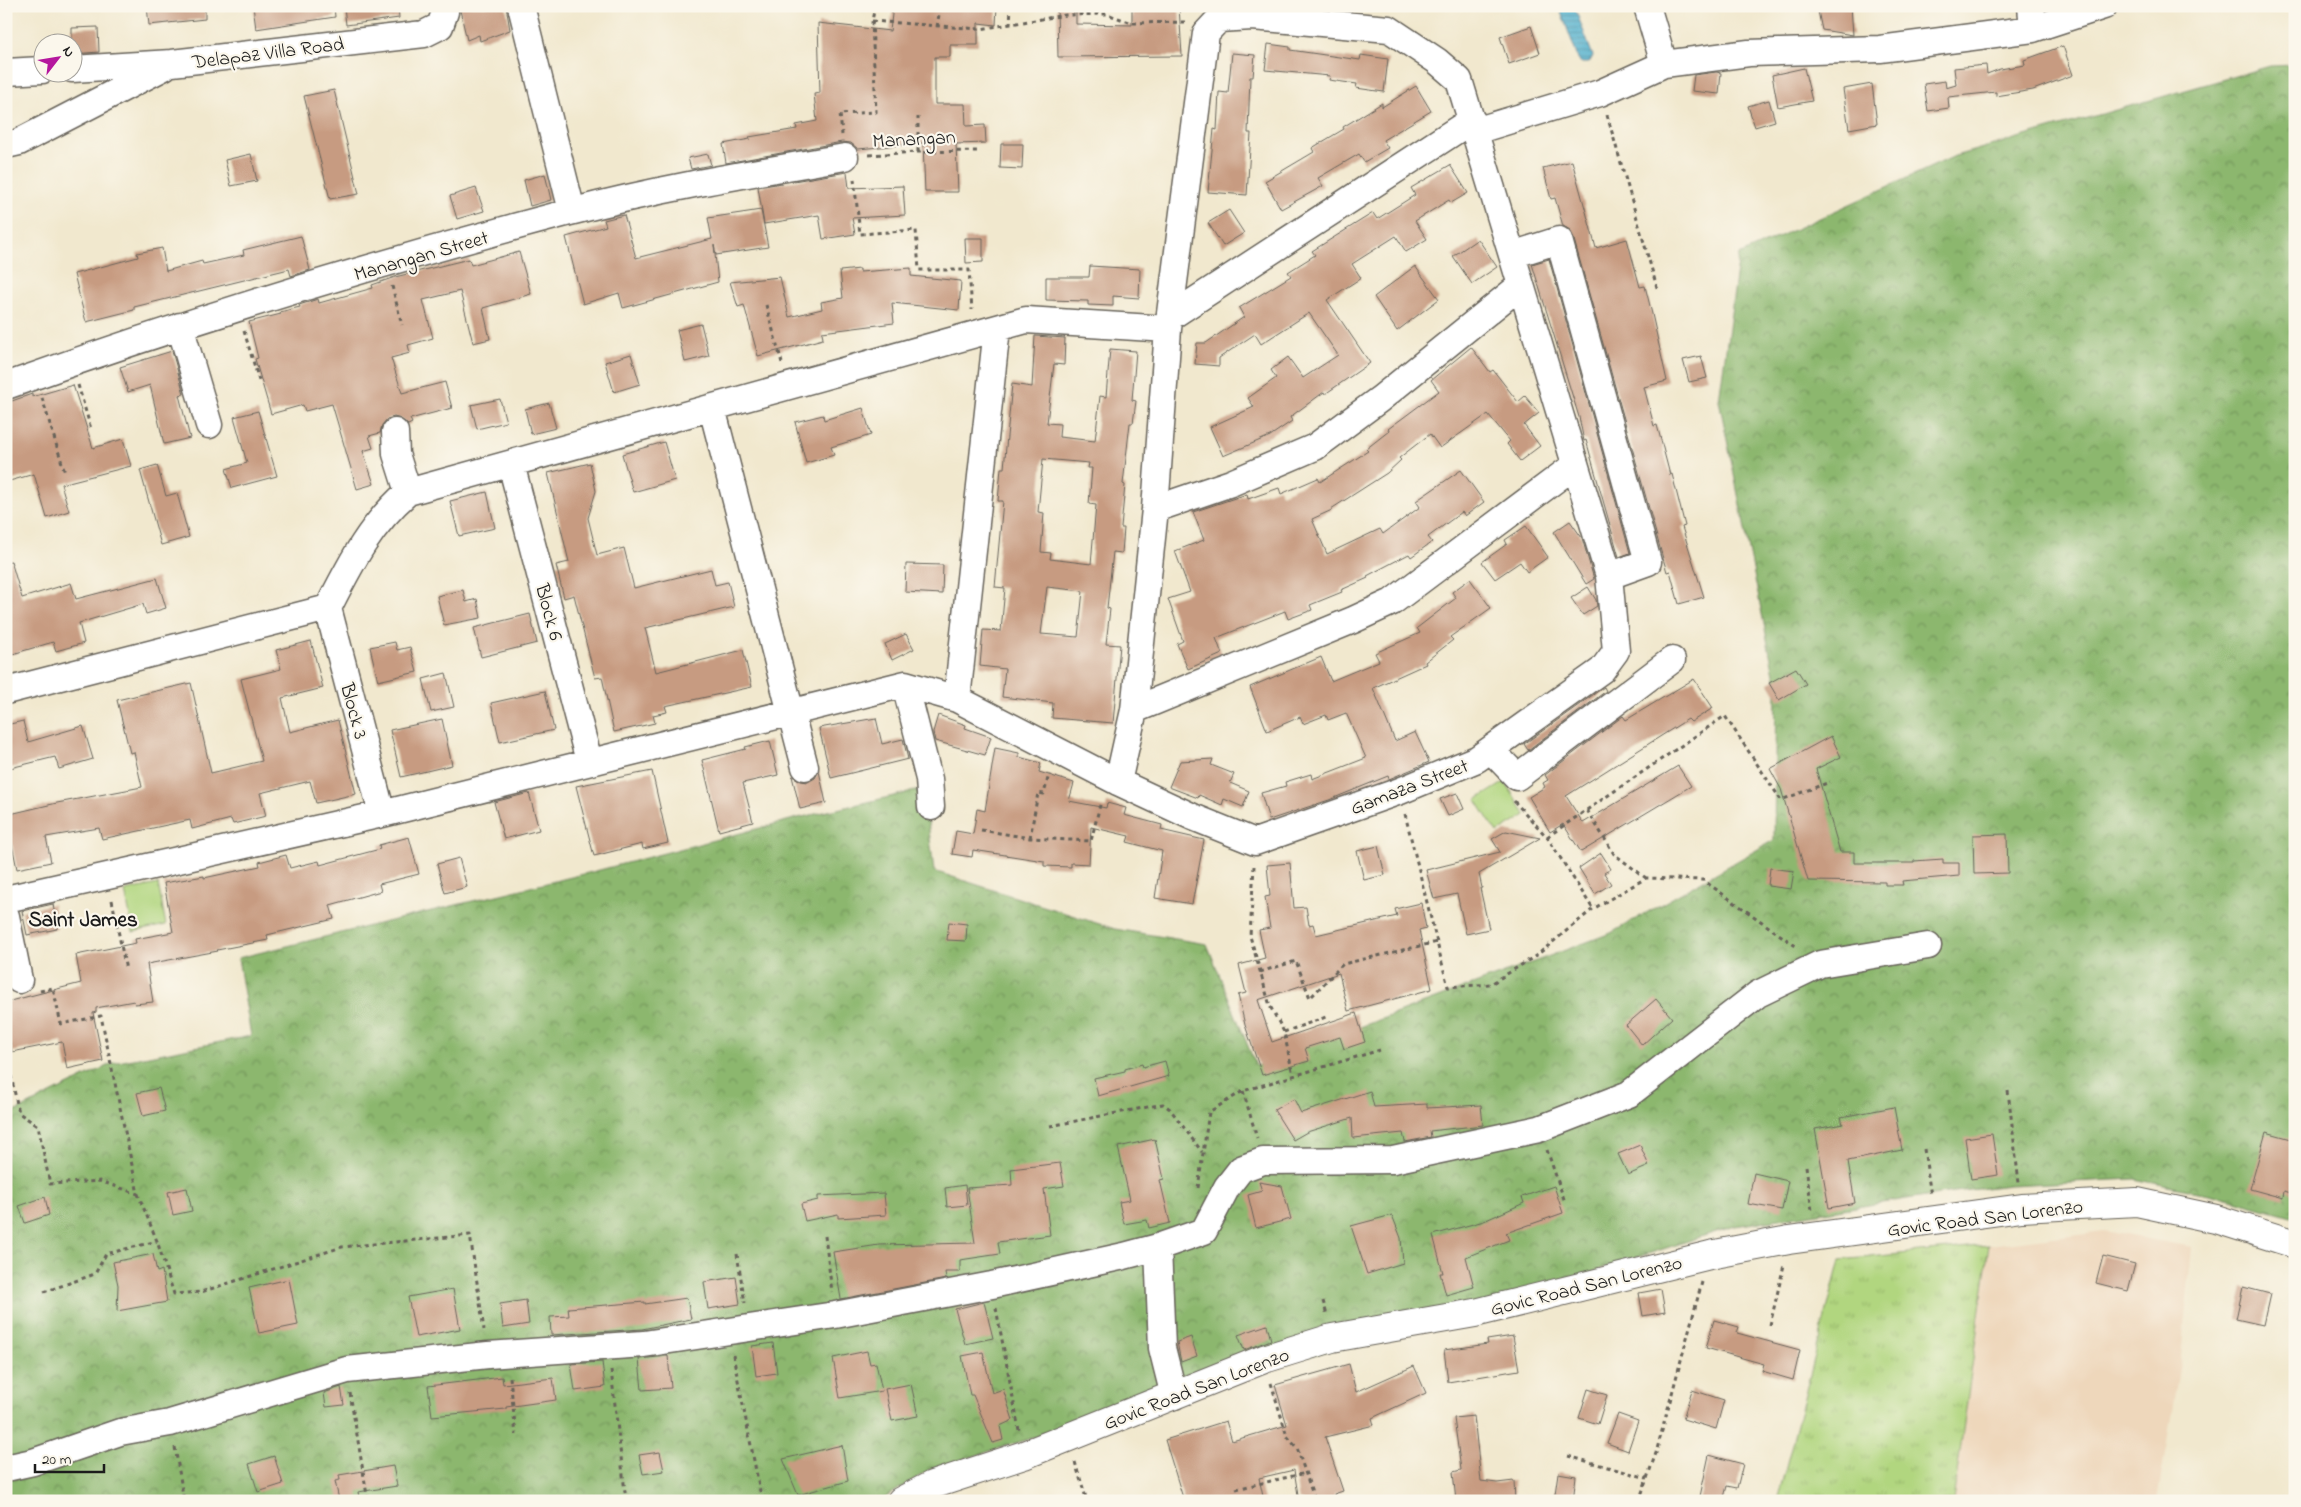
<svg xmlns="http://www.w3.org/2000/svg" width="2301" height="1507" font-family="'Indie Flower',sans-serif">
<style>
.built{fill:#eed7bb}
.grass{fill:url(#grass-tufts);stroke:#66794e}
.forest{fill:url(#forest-crowns);stroke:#546a45}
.pitch{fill:#b1d67f;stroke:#66794e}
.water{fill:url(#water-rules);stroke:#346574}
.building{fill:#c79b81;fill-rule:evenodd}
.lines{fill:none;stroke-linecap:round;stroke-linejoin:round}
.minor-casing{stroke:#67635a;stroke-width:29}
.major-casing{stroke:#67635a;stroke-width:30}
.path{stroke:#67635a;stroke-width:3;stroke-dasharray:4 4;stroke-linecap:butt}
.minor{stroke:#fff;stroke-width:26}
.major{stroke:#fff;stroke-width:28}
.labels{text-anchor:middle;stroke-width:4.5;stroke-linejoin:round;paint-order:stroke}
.street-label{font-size:20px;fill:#1c1c1c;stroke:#fbf7ec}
.neighbourhood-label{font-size:21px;font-weight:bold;fill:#1c1c1c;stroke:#fbf7ec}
</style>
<defs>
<pattern id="grass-tufts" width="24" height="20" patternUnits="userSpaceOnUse" patternTransform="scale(1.25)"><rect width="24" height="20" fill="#b1d67f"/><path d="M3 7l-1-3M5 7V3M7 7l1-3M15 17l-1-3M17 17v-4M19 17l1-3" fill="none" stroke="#98b76d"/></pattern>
<pattern id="forest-crowns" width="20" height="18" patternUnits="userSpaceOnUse" patternTransform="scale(1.25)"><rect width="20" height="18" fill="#8cb76e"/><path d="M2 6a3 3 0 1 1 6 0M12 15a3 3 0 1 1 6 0" fill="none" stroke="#72945a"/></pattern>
<pattern id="water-rules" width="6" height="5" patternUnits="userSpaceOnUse" patternTransform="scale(1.25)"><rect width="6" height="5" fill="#4daecc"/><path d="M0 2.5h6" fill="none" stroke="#3f8da5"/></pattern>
</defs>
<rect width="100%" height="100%" fill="#fbf7ec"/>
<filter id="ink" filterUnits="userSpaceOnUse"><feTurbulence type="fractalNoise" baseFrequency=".02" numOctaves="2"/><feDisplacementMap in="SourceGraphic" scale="10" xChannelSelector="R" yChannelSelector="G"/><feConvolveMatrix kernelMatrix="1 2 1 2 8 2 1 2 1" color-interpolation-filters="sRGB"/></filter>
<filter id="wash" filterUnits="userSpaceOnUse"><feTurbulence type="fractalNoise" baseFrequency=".0096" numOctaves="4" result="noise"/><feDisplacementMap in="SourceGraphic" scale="20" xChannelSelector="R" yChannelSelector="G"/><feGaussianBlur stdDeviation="1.12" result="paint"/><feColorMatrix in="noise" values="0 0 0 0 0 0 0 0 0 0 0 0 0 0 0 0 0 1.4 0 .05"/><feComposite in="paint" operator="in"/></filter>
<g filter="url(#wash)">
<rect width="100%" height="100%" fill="#f1e8ce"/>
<path class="built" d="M2103,1231L2192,1247L2181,1357L2157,1501H1953L1989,1245Z"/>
<path class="grass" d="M1989,1245L1953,1501H1777L1840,1260Z"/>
<path class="forest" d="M2295,65V1217L2223,1197L2134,1179L2009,1185L1939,1194L1735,1226L1529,1292L1068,1427L929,1470L880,1501H6V1116L113,1063L251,1036L238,958L592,872L798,818L924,789L934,871L1115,929L1207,944L1256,1066L1611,933L1774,840L1776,684L1719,400L1739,255L1955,156L2270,66Z"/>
<path class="pitch" d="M1505,782L1526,815L1497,833L1476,800Z
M158,884L166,925L133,932L125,891Z"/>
<path class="water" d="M1559,6H1574L1593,56L1589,63H1582L1579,61Z"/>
<g id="blocks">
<path class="building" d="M147,6H205V19L149,25Z
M253,6H334L335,17L256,29Z
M344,6H398L399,18L346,25Z
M459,6H506L510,30L480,41L479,35L467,40Z
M893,6H997L996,25L978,23V45H950V57H935V104H965L966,126L985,125L986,143L956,144L958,192H925L923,143L858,149L851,143L842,142L726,163L723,144L750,139L749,137L797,129L796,125L817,121L814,94L820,93L818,23L890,31Z
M1057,6H1076V24L1132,25V6H1179L1182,56L1058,57Z
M1817,6H1851L1853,35L1822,30Z
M1531,26L1540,53L1509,64L1500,37Z
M98,27L99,52L72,54V28Z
M1268,44L1290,47V50L1360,60L1361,55L1388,59L1384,92L1356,88L1357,84L1329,80L1330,76L1265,70Z
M2063,46L2073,75L2033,90L1996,96V92L1948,97L1949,108L1928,111L1924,84L1945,81L1946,88L1956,85L1954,68L1986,65L1987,74L2000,69L2025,65L2024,60Z
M1232,53L1255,55L1253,77H1250L1248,133H1251L1247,195L1208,192L1214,129L1217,130L1219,92L1228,93Z
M1804,68L1812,101L1778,107L1772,75Z
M1716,72L1721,73L1719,94L1692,91L1694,75Z
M1872,84L1877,124L1849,129L1843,89Z
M1416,86L1431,111L1383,140L1388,148L1364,162L1359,154L1318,178L1323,186L1281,209L1265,181L1314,152L1312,148L1344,129L1343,127L1382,103V107Z
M334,90L359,194L330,199L304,96Z
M1769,100L1775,121L1755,127L1748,106Z
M1001,144H1023L1022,169L1000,168Z
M251,154L257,181L231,186L225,160Z
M708,154L711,165L691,169L688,158Z
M1572,161L1596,248L1627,239L1640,287L1645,286L1652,314L1667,381L1644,387L1654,426L1657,425L1670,475L1672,474L1685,526L1682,527L1704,597L1679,604L1670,571L1667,572L1662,555L1573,236L1570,230L1563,226L1555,198L1551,199L1543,168Z
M1450,165L1468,193L1451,203L1449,200L1415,221L1427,239L1406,252L1396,236L1352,264L1361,278L1327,300L1370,363L1325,394L1324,392L1290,417L1292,421L1270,436L1223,456L1210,427L1254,407L1248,398L1276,378L1271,370L1288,357L1303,378L1338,355L1309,313L1261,344L1255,334L1219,358V366L1195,364L1197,343H1206L1244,317L1239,308L1291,276L1288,272L1315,255L1312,251L1373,213L1377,219L1415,195L1411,188Z
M847,172L849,188L903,186L905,215L852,218L855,234L823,239L819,215L764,224L758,187Z
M545,174L551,200L530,206L524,180Z
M476,188L484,211L457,219L450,196Z
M761,210L768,247L716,255L714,245L718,282L623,308L619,293L583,304L566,237L606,226L604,220L624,215L636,258L712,239L708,218Z
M1229,210L1244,233L1223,246L1208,223Z
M301,236L310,270L291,276L289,269L134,307V310L86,322L74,274L138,257L137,253L162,248L166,271L202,261L203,264L244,255L243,250Z
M965,238H983V262L966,263Z
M1478,239L1497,267L1472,284L1453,256Z
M519,252L531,294L483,308L490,339L473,343L460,291L423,300L433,338L408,345L410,353L391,358L402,393L445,382L452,408L410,419L412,423L408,425L401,419L394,417L387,419L382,425L380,433L369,436L373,448L363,451L374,484L357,489L332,404L305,411L303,405L271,414L255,359L258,358L249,322L281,314L280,312L300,307L299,305L318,299L319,303L373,288L372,285L395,277L469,259L471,265Z
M1549,259L1630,553L1619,557L1586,440L1584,441L1579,417L1532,264Z
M1090,266L1140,269L1139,298L1113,296V306L1088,305V301L1046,300V277H1089Z
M1415,266L1439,299L1397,331L1374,297Z
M911,268V276L961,281L959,310L892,303L894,323L822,332L823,339L758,356L744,305L738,307L730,282L780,277L789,317L822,309L821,302L843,298L840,271L860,269V272Z
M701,324L709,356L685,362L677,330Z
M1035,336L1065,338L1064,365L1054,364L1047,423L1060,424L1059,437L1095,441L1100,396L1106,397L1110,349L1136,351L1132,400L1136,401L1133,423H1130L1123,484L1125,485L1121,528H1124L1122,553L1113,552L1107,608L1110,609L1106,644L1120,645L1113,723L1052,718L1053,703L1002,697L1005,669L980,666L983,630L1001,631L1005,588L995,587L1003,501H998L1001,468H1004L1012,384L1032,387ZM1043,459L1089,463L1088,468H1092L1089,504L1096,505L1091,564L1050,559L1051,553L1041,552L1044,513L1038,512ZM1047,587L1083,591L1078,637L1041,634Z
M1471,347L1490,372L1493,370L1518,402L1525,396L1539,413L1524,425L1540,446L1520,461L1507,444L1510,441L1488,414L1440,448L1430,434L1399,458L1401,460L1387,473L1331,509L1332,510L1312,519L1327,554L1380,529L1383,534L1420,507L1416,501L1461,470L1484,502L1465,516L1462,512L1428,537L1432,542L1411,557L1409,554L1367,576L1368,578L1341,590L1342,592L1310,605L1312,610L1288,619L1285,611L1216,638L1222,654L1188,669L1177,644L1183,641L1168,599L1190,592L1175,551L1204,540L1193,512L1247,494L1248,499L1279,488L1281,494L1318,478L1320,482L1368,451L1366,449L1389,431L1388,429L1439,391L1431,380Z
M172,351L184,394L179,395L190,438L164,444L150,385L128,392L120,367Z
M631,354L640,384L614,392L605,362Z
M1701,356L1707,378L1689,382L1683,360Z
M73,385L93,448L123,439L131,466L61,484L69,511L47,518L34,474L6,482V403L32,394V397Z
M500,399L506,422L477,429L471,405Z
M549,403L556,428L531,434L525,409Z
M863,408L871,435L831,447L834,455L806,463L795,422L823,415L824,420Z
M258,411L277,476L232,488L226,469L247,463L234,417Z
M664,442L675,480L633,492L622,454Z
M590,463L596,491L588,518L597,555L624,548L634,588L711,569L715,585L728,582L734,607L645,628L656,672L743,650L752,687L665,706L667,712L653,715L655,723L614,732L602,677L595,678L574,595L564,598L556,565L569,562L548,473Z
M157,465L166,496L177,493L189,537L161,545L140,470Z
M487,492L495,528L459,536L450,501Z
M1570,521L1582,538L1594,579L1586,584L1554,532Z
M1526,526L1548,557L1527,572L1520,562L1495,579L1482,562L1507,544L1505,540Z
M11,561L22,598L71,583L76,599L157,578L166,608L146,614L143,604L79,623L84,643L56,651L53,642L6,656V562Z
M906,564L943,565L942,594L905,592Z
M1470,579L1491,608L1450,637L1453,640L1425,662L1426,664L1373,688L1395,741L1415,732L1429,762L1389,779L1388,776L1329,800L1269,820L1261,793L1286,786L1285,782L1311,774L1312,779L1366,758L1346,713L1328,720L1326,715L1303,724L1300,717L1267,731L1250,687L1321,657L1331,681L1379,661L1375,653L1420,633L1417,628L1456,598L1452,592Z
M1588,587L1596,600L1597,606L1583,615L1571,598Z
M463,590L466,602L477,599L481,618L444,625L437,596Z
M530,614L537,643L481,657L474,628Z
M906,634L914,649L892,660L885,644Z
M311,641L323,688L282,698L290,732L338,720L356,794L316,803L310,781L260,793L266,816L233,824L231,819L192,829L190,820L102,839L99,828L46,837L51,862L17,869L6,815L57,803L142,787L134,752L130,753L117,700L191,683L211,773L262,761L241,679L281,669L276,650Z
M395,642L397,650L410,647L417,672L378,681L370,647Z
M1796,668L1806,684L1779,700L1769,683Z
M446,673L454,707L431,712L423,679Z
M1694,679L1713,708L1691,722L1688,719L1566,796L1583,823L1678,766L1691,786L1581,852L1563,824L1550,832L1529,797L1545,787L1543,783L1548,780L1545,775L1623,716L1626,720Z
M1604,687L1606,691L1528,750L1524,744Z
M545,691L554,730L500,742L491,703Z
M938,715L966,725L965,728L991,737L985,755L935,741L933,732Z
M876,718L882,744L903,739L908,759L831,778L819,728Z
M442,719L452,765L401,777L390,730Z
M23,721L28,742L83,726L93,759L59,769L55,757L6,769V725Z
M1831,736L1841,757L1816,769L1840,852H1854V863H1914V861L1943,859V863H1959V876L1902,881L1903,885H1885V882L1808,881L1781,789L1770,769Z
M770,741L778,775L743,783L753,822L719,831L702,760L746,749L745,747Z
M995,748L1019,753V757L1041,763L1039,772L1074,783L1069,801L1106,808L1107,803L1126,808L1124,815L1162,825L1161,830L1204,840L1192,904L1155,898L1162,851L1127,842L1129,836L1091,827L1089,864L1071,863V867L1044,866V861L973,850L972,857L952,854L956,831L973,834L977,809L985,811Z
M1213,759L1211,765L1234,774L1230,783L1249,791L1243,807L1224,799L1222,805L1199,795L1198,798L1169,787L1180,761Z
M652,771L668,843L643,849L642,844L594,856L576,786Z
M819,771L826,803L800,809L792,776L801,781L808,782L815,778Z
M529,793L539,830L504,839L494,802Z
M1457,793L1464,809L1448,816L1440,799Z
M1506,831L1540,838L1479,874L1482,888H1480L1489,929L1466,934L1457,894L1434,899L1426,870L1500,852L1492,839Z
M2007,834L2008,873L1974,874L1973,835Z
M409,837L419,874L379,884L381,891L330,905L334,919L267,935L268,940L217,950L218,951L147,964L153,1002L135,1004L134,1001L96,1008V1012L93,1013L103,1061L67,1069L62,1042L12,1052L6,1026V1002L81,983L76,955L136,943L135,939L173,932L164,883L204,876V878L260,866L259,862L286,855L290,868L319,861L320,865L380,849L379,845Z
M1378,846L1385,875L1364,880L1357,851Z
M1601,853L1611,869L1604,873L1611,884L1595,894L1579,868Z
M459,858L467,887L445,893L437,864Z
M1290,863L1294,908L1306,907L1309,925L1313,924L1316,935L1397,916L1395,909L1421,903L1426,928L1419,930L1432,989L1348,1011L1339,973L1258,1000L1272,1042L1356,1013L1365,1042L1344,1049L1340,1037L1305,1048L1309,1061L1262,1075L1245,1025L1238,995L1246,993L1239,965L1265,958L1259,930L1270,928L1265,897L1270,896L1267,865Z
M1770,868L1794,871L1791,889L1768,886Z
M53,904L57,929L27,935L22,911Z
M949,922L967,924L966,941L947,940Z
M1656,999L1672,1018L1642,1045L1626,1025Z
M1165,1061L1169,1076L1098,1096L1094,1078L1125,1071V1069L1142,1064L1143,1067Z
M159,1088L165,1111L143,1116L137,1093Z
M1370,1091L1374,1107L1427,1104V1108L1481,1105L1483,1125L1430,1131L1431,1137L1405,1142L1403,1133L1353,1138L1352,1118L1307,1132L1293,1140L1274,1110L1294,1099L1301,1113Z
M1894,1107L1902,1150L1848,1161L1855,1203L1829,1208L1815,1129L1843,1124L1841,1117Z
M2266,1132L2295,1140V1194L2284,1191L2283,1198L2250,1189Z
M1992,1134L1998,1175L1971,1179L1965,1138Z
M1155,1139L1164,1179L1160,1180L1170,1223L1149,1228L1147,1220L1124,1224L1119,1202L1130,1200L1118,1147Z
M1640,1145L1649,1166L1628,1175L1618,1154Z
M1060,1163L1064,1186L1044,1189L1050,1235L998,1242L1000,1254L960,1260V1272H945L946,1279L841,1299L833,1252L879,1245L975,1243L967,1188L1012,1185L1011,1169Z
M1754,1173L1788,1181L1782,1210L1748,1204Z
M1259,1182L1282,1186L1291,1219L1256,1228L1248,1195L1262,1191Z
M965,1185L967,1205L947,1207L945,1188Z
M1554,1186L1563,1213L1506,1233L1509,1240L1466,1257L1474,1287L1446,1295L1440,1273H1443L1433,1235L1484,1221L1524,1203L1522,1197Z
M187,1188L192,1211L173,1215L168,1192Z
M884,1193L886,1215L838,1218V1214L805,1221L801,1204L818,1200V1196Z
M45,1197L49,1215L25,1223L19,1206Z
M1392,1215L1401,1238L1403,1263L1367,1274L1351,1226Z
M153,1254L157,1272L162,1270L167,1302L117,1311L118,1285L113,1262Z
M2103,1256L2135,1264L2128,1291L2096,1283Z
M736,1277L740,1304L708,1309L704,1282Z
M289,1279L298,1325L259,1333L249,1288Z
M2243,1287L2270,1294L2263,1325L2236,1319Z
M453,1289L460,1329L416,1337L408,1297Z
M1661,1289L1665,1312L1643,1316L1639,1293Z
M687,1298L691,1319L642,1329L551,1335L550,1317L569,1316L568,1308L645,1302V1304Z
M526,1300L529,1324L503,1328L500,1304Z
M984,1302L993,1338L965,1344L955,1309Z
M1714,1320L1739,1327L1737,1333L1800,1350L1793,1380L1762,1371L1764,1364L1706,1348Z
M1267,1325L1271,1340L1244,1350L1238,1335Z
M1513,1336L1519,1370L1448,1382L1444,1350L1488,1344L1487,1340Z
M1191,1337L1197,1356L1181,1362L1177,1342Z
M773,1343L777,1373L756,1376L752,1346Z
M867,1351L870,1364L876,1363L882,1391L840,1398L833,1358Z
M983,1352L992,1393L1003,1389L1013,1420L1000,1426L1003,1440L993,1443L973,1395H970L962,1356Z
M668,1356L671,1388L642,1390L639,1359Z
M602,1362L605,1387L575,1391L571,1364Z
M1349,1364L1356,1392L1414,1366L1426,1393L1372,1418L1374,1425L1325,1437L1343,1491L1334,1494L1336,1501H1299L1294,1470L1259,1478L1264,1501H1184L1165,1440L1226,1421L1232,1441L1287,1425L1275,1385Z
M502,1377L503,1384L553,1378L556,1400L506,1407V1409L432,1416L428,1386Z
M911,1384L918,1416L892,1421L885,1389Z
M341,1387L344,1405L326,1407L324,1393Z
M1588,1389L1607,1395L1598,1424L1579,1418Z
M1692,1390L1724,1400L1716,1429L1683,1419Z
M1618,1414L1638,1421L1628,1451L1607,1443Z
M1474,1416L1481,1481L1497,1483L1514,1481L1515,1501H1456L1453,1472L1461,1470L1454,1418Z
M842,1445L848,1481L798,1495L783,1459Z
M660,1452L664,1471L643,1474L639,1455Z
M1709,1455L1743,1464L1737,1488L1727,1486L1723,1501H1699Z
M274,1456L283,1484L258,1492L249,1464Z
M393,1466L397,1486L358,1492L359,1497L339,1500L335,1481L340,1480L339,1475Z
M1558,1473L1576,1476L1573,1501H1554Z"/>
</g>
</g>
<g filter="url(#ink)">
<use href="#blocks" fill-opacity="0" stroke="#67635a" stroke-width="1"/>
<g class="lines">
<g class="minor-casing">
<path id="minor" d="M521,6L572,211
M1647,6L1664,64
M2031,6L2033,29
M72,69L172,63L424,34L440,26L445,12L444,6
M6,72L42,70
M1475,131L1600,93L1664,64L1749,53L1880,49L2033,29L2104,6
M6,145L19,142L164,67
M1512,255L1559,240L1648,562L1609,576
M1170,317L1472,120
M180,326L209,425
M6,386C191,320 380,262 570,212C660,188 753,173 845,157
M712,408L805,767
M395,432L396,454L408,492
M511,464L589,761
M1155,509L1231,483L1315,447L1380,399L1521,285
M328,608L382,814
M905,684L929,779L931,807
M6,691L328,608C351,563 369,526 408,492L1026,320L1168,329
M957,699L997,328
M1134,710L1353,620L1392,602L1575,465
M1491,750L1517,777L1672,660
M6,899L382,814L905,684L957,699L1118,782L1193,817L1255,842L1400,791L1477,759L1602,670L1616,651L1609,576L1459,80L1437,61L1389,29L1252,17L1219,19L1206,33L1168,329L1155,509L1134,710L1118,782
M6,916L19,980
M1158,1247L1162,1348L1174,1396
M6,1468L33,1462L120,1432L170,1423L347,1370L488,1355L644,1344L835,1315L992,1285L1124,1256L1158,1247L1204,1231L1227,1187L1241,1169L1263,1161L1393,1160L1539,1129L1629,1094L1758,994L1820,964L1928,946"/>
</g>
<g class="major-casing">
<path id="major" d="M901,1501L932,1485L1024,1455L1264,1359L1332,1338L1475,1313L1710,1255L1789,1240L2022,1208L2137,1202L2216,1219L2295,1244"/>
</g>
<path class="path" d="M872,21L980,29L1066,15L1107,14L1132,23L1186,22
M1010,25L1011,6
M937,27L940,8
M1607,115L1658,291
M842,135L840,114L876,112L872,21L875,6
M918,152V117
M869,155L918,152L978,151
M854,179L860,234L916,230L919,270H969L972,310
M392,286L402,325
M766,305L782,363
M244,331L260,384
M78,385L91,429
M42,398L65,473
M1514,801L1547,837L1593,909
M1587,810L1614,854L1646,878
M1405,814L1448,987L1491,984L1537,955L1593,909L1646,878L1703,880L1797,947
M981,830L1030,838L1091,841L1101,801
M1547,837L1725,716L1781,800L1830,782
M1030,838L1038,793L1044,794L1049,774
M1254,866L1250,936L1270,1006L1284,1032L1293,1075
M112,900L126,970
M1260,972L1296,961L1310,998L1343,964L1437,942
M40,991L53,988L61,1024L101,1016L138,1194L157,1241L174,1294L201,1292L342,1247L470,1235L484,1330
M1284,1032L1326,1017
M6,1052L19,1113L38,1126L50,1184L100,1181L138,1194
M1243,1091L1257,1138
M2008,1091L2019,1183
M1050,1126L1163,1104L1170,1109L1202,1152
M1924,1149L1931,1196
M1547,1150L1565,1202
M1806,1166L1812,1211
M1198,1188L1209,1112L1243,1091L1380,1050
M825,1236L832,1292
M737,1254L745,1303
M44,1292L95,1274L106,1254L157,1241
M1323,1301L1327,1315
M996,1308L1019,1430
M1770,1325L1784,1265
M733,1355L762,1501
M611,1370L626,1501
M510,1377L516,1435
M1271,1383L1287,1436L1297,1448L1315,1501
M350,1393L368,1501
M175,1447L184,1501
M1568,1456L1647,1478
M1075,1462L1087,1501
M1236,1489L1306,1473
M1639,1501L1656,1453L1702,1282"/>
<use href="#minor" class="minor"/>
<use href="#major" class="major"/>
</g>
</g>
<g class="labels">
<g class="street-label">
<text transform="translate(268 52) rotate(-7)" y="7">Delapaz Villa Road</text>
<text transform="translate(914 138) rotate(-3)" y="7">Manangan</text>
<text transform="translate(421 255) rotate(-16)" y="7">Manangan Street</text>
<text transform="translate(550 612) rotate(75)" y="7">Block 6</text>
<text transform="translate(355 711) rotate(75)" y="7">Block 3</text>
<text transform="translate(1409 786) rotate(-21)" y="7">Gamaza Street</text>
<text transform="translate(1985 1217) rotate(-7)" y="7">Govic Road San Lorenzo</text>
<text transform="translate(1586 1285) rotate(-14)" y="7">Govic Road San Lorenzo</text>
<text transform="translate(1196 1388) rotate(-21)" y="7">Govic Road San Lorenzo</text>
</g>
<g class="neighbourhood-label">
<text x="83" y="926">Saint James</text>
</g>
</g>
<rect width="2301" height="1507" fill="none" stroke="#fbf7ec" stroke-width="25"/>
<g transform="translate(58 58) rotate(59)"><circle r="24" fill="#fbf7ec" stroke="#a29f99"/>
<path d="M0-4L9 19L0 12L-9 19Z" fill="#b5179e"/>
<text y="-8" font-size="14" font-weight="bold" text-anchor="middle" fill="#1c1c1c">N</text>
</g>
<path d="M35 1464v8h69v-8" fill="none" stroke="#1c1c1c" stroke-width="2.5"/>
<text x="42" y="1464" font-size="15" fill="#1c1c1c" stroke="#fbf7ec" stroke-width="4" paint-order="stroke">20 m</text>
</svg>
